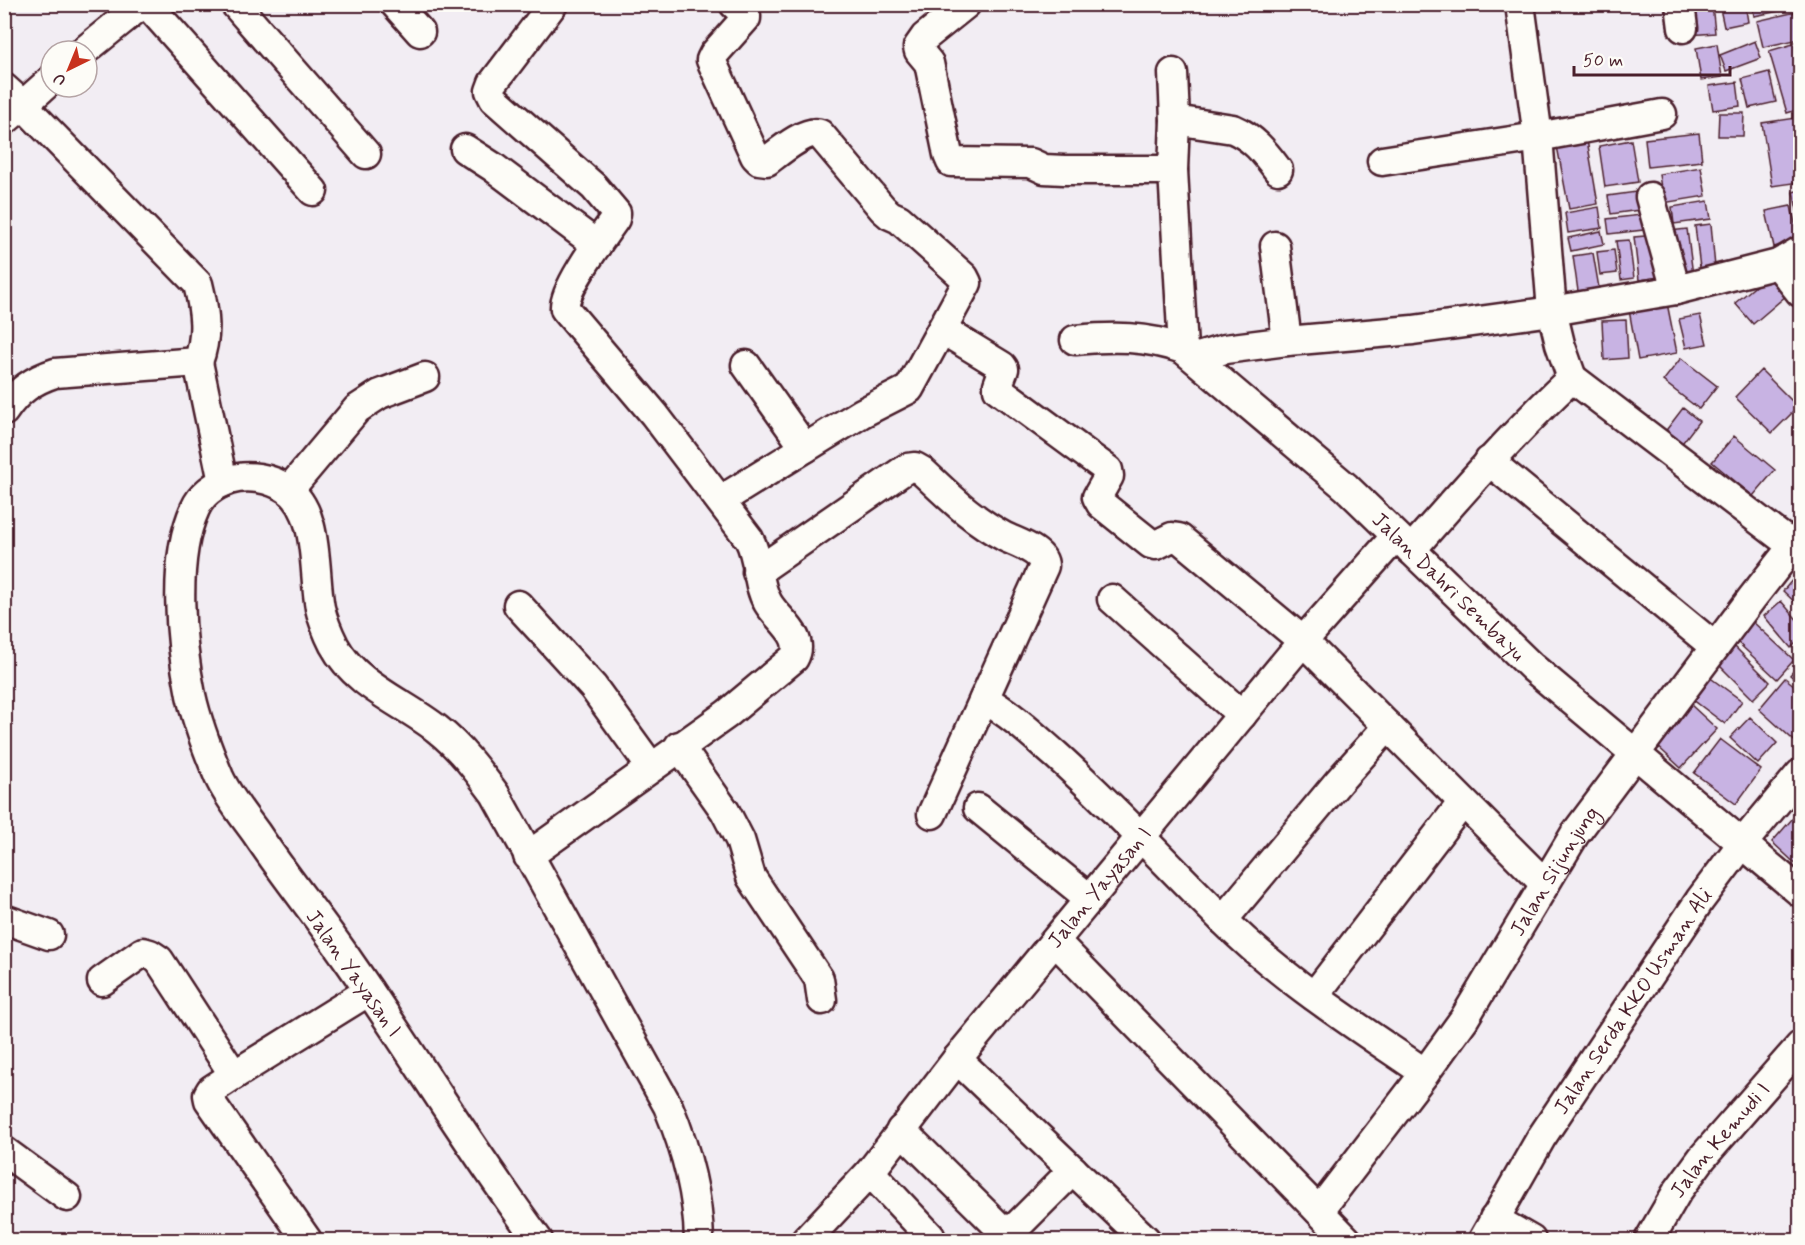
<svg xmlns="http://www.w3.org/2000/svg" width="1805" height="1245" font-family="Mynerve,sans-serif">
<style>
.building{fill:#c8b3e3;stroke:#4a1f2b;stroke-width:1.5}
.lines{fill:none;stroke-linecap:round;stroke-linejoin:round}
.minor-casing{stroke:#4a1f2b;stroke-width:33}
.minor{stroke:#fdfcf7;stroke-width:28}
.labels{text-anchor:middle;stroke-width:4.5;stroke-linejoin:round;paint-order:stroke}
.street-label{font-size:21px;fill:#4a1f2b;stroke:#fdfcf7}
</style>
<rect width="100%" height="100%" fill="#f2edf3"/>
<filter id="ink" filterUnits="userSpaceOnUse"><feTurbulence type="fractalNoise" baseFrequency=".0167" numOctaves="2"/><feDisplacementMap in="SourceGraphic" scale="12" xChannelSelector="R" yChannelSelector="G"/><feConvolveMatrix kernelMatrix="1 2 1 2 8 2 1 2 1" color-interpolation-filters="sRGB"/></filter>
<g filter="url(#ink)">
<path class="building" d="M1686,4H1712L1715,33L1689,35Z
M1719,4H1745L1748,22L1724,27Z
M1752,4H1788L1789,9L1754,16Z
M1800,11V39L1763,47L1757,21Z
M1755,41L1761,58L1726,71L1720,55Z
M1800,42V109L1787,113L1769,51Z
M1717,44L1722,77L1701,80L1696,48Z
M1769,72L1776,102L1749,108L1742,79Z
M1737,82L1740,106L1713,110L1709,86Z
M1719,113H1744L1743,136H1718Z
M1796,118L1800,150V182L1772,186L1762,123Z
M1699,133L1702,161L1648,167L1645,139Z
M1587,140L1598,204L1569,209L1557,146Z
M1631,140L1638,182L1605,187L1599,146Z
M1701,167L1706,196L1663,203L1659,174Z
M1800,190V223L1793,192Z
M1636,192L1639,210L1611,214L1608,196Z
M1708,201L1711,219L1674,224L1672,207Z
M1791,206L1799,241L1774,247L1766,211Z
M1599,207L1602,228L1568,233L1565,213Z
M1641,215L1643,230L1609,234L1607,219Z
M1711,224L1715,267L1700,268L1695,226Z
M1687,229L1693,275L1676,277L1670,231Z
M1601,231L1604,244L1571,251L1568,238Z
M1657,235L1662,277L1639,280L1634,237Z
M1629,240L1634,278L1621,280L1616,241Z
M1614,250L1617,273L1600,275L1597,252Z
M1593,253L1599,288L1578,291L1573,256Z
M1769,275L1787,295L1753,324L1735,303Z
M1667,303L1677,353L1638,360L1629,310Z
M1700,315L1707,344L1686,348L1679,319Z
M1626,320L1628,358L1604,360L1602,321Z
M1681,358L1717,386L1699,409L1663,381Z
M1761,370L1798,407L1772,433L1735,397Z
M1683,408L1699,421L1680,446L1664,433Z
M1734,436L1775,470L1753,496L1712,462Z
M1800,571V607L1783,591Z
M1781,601L1800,623V639L1791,648L1764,616Z
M1752,621L1794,660L1777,679L1735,640Z
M1732,644L1770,682L1753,699L1715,661Z
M1800,663V684L1790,675Z
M1705,674L1742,701L1725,724L1688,696Z
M1785,678L1800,690V746L1759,709Z
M1691,705L1717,729L1681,768L1654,743Z
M1750,717L1777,743L1758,764L1730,738Z
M1720,739L1761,770L1736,804L1694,773Z
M1800,810V868L1772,842Z"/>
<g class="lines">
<g class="minor-casing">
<g id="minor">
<path d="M147,4L313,191"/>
<path d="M235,4L366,154"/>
<path d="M395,4L420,32"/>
<path d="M966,4L925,37L918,47L919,51L929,63L948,155L951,162L1031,163L1044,169L1064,170H1173"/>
<path d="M1520,4L1538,137L1552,311L1560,344L1572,378"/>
<path d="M1680,4L1683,28"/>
<path d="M84,51L142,4"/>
<path d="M1173,73L1175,120L1173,170L1183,349"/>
<path d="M4,88L23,105L4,121"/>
<path d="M1175,120L1233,129C1254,138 1265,153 1278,170"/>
<path d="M465,149L493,167L597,245"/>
<path d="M1382,161L1538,137L1662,114"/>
<path d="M1650,197L1676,290"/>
<path d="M1275,246L1287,341"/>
<path d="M1778,264L1800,292"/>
<path d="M943,330L1002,366L1004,369L998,385V389L1108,470L1109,476L1097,497L1101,504L1151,544L1156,545L1172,537L1179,538L1303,641L1545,884"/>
<path id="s1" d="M1075,340C1115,336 1145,336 1183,349L1346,487L1532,667L1800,892"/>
<path d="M1195,358L1225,349L1287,341L1413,330L1552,311L1676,290L1778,264L1800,251"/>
<path d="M198,362L223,482"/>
<path d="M746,365L805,448"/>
<path d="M4,411C17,391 33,380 55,373L198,362C208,335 205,312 198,284L23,105L51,80"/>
<path d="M1489,461L1715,647"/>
<path d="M289,490L357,409L380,394L425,377"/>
<path d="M721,500L862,413L909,389L967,283L964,277L899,219L890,215L883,209L820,134C806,129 779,152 767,161L759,160L755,156L711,60L714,54L746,18V15L734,4"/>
<path d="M1411,550C1463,491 1514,432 1572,378L1793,546"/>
<path d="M757,572L907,468L915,467L922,471C950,497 971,519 1005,537C1017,543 1044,551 1044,566L932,814"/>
<path d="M1112,599L1242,715"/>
<path d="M518,605L593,687L651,767"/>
<path d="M984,699C1011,714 1033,735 1056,755C1114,807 1166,864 1222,919C1282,979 1355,1025 1425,1073"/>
<path d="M679,746L725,811L740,840L751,877L819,979L822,1000"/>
<path d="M978,808L1090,899"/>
<path d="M528,856L727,714L794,658C806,637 778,620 768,603C756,583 760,559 749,539L654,414L565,309C562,291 603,236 615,219L616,213L594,187L494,99L490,91L493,83L553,4"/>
<path d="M4,919L49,935"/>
<path d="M1223,920L1339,781L1388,726"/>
<path d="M1056,942L1347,1240"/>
<path d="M102,981L143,952L150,954L159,960L234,1075"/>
<path d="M1314,996L1463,802"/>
<path d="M957,1059L1146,1240"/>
<path d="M901,1130L998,1226C1005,1229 1009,1230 1016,1227L1073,1170"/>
<path d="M4,1151L67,1197"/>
<path d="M870,1172L930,1236"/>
<path id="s2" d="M1319,1211L1425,1073L1464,1019L1575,834L1752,598L1800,537"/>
<path d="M1494,1219L1531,1240"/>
<path d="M307,1240L209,1100L208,1095L211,1090L234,1075L369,991"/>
<path d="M538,1240C472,1151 414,1055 350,963C320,919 286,878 256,833C243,815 228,797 219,777C208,751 197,723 191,695C180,642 172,559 195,509C201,495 214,485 229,480C248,474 271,478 287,489C320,512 313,572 320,608C323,621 328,633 334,645C356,686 403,702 437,729C460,747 478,771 495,794L668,1106C686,1149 698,1194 699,1240"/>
<path id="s3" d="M806,1240L870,1172L957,1059L1303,641L1396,536"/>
<path id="s4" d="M1483,1240L1541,1138L1700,900L1742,844L1800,774"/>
<path id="s5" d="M1649,1240L1677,1192L1702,1158L1800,1046"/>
</g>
</g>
<use href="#minor" class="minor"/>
</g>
</g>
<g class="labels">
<g class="street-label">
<text dy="7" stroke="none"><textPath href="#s1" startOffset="466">Jalan Dahri Sembayu</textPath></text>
<text dy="7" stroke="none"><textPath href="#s2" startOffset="414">Jalan Sijunjung</textPath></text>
<text dy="7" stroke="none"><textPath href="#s3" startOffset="459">Jalan Yayasan I</textPath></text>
<text transform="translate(354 973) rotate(55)" y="7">Jalan Yayasan I</text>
<text dy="7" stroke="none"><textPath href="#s4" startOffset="282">Jalan Serda KKO Usman Ali</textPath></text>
<text dy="7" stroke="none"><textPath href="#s5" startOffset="123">Jalan Kemudi I</textPath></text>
</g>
</g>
<rect width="1805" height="1245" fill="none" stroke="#fdfcf7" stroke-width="24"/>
<rect x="12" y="12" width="1781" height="1221" fill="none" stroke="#4a1f2b" stroke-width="2" filter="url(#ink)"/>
<g transform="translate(69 69) rotate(223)"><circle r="28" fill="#fdfcf7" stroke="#b5a4a5" stroke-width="1.5"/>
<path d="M0-4.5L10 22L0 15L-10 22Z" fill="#c8321e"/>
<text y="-9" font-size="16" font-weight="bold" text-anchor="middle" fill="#4a1f2b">U</text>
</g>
<path d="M1574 66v9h156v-9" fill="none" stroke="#4a1f2b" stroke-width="3"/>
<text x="1583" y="66" font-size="18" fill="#4a1f2b" stroke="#fdfcf7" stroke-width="4.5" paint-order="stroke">50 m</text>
</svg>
